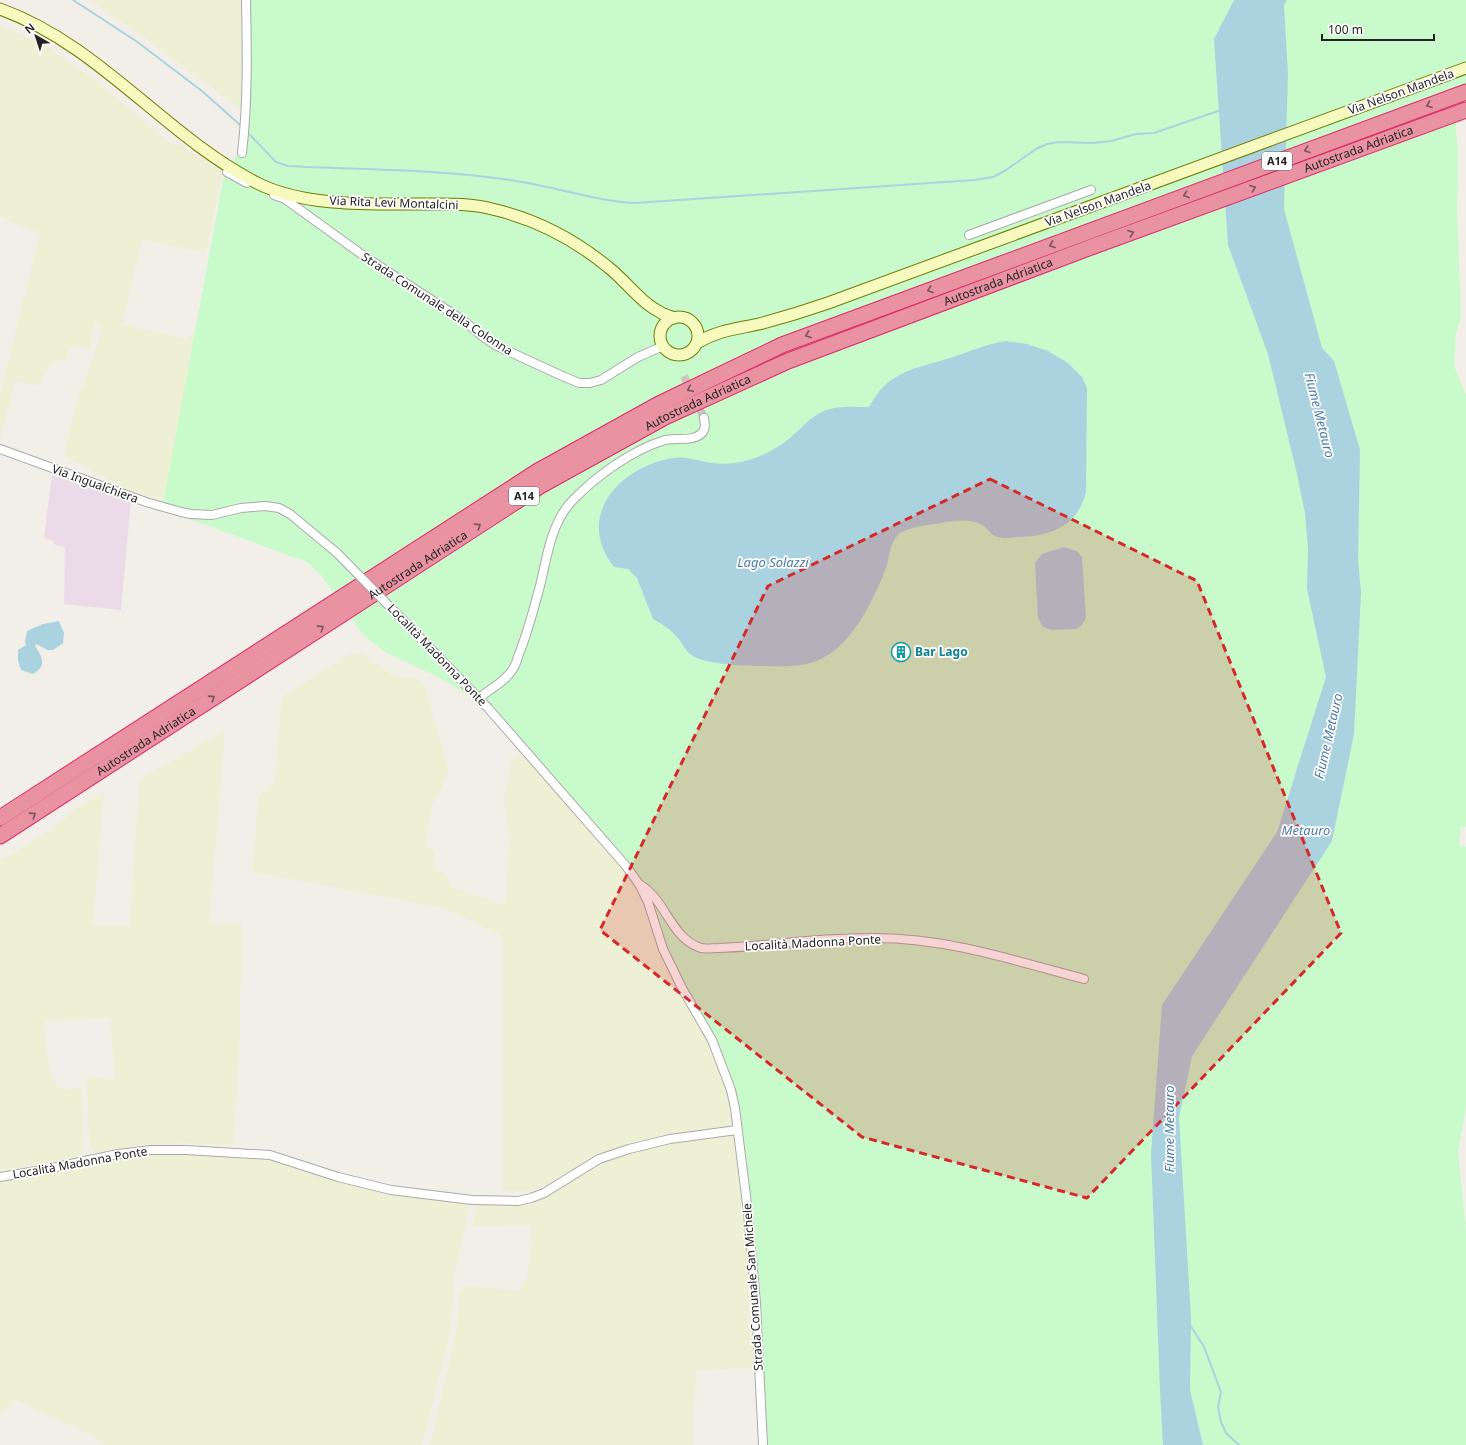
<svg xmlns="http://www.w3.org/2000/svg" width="1466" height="1445" font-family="'Noto Sans',sans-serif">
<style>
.industrial{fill:#ebdbe8}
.farmland{fill:#eef0d5}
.park{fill:#c8facc}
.water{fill:#aad3df}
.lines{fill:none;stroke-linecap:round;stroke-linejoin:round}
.stream{stroke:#aad3df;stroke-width:2}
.street-tunnel{stroke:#c8c6c1;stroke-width:8;stroke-dasharray:8 4;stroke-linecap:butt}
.street-casing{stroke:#a9a9a9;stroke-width:10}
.secondary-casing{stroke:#707d05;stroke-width:13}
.highway-casing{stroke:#dc2a67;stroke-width:17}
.street{stroke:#fff;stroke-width:8}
.secondary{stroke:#f7fabf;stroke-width:11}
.highway{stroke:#e892a2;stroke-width:15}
.street-bridge-casing{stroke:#a9a9a9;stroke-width:10;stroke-linecap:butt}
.street-bridge{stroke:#fff;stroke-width:8}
.oneway{stroke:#7b545c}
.marked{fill:#d62828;fill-opacity:0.2;stroke:#d62828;stroke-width:3;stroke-dasharray:8 5;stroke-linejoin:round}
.labels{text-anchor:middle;stroke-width:3.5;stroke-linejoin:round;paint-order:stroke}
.shield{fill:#fff;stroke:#646464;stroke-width:1}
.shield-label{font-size:11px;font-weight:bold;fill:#222}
.street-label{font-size:12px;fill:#222;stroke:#fff}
.culture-label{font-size:12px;font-weight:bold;fill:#0d838f;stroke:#fff;text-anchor:start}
.water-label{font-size:13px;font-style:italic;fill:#4a7aab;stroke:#fff}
</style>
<rect width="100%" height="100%" fill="#f2efe9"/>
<path class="industrial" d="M52,475L131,500L121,610L64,604L65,547L53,544L54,541L44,538Z"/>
<path class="farmland" d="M90,0H243L244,79L242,110L141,35Z
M0,26L41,43L94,79L172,145H182L223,173L206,253L142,239L122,325L188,339L199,322L170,503L121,487L84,465L64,457L79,392L84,384L100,336L99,324L95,321L89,349L69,347L66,359L54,361L43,375L40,386L15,381L0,441V394L40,233L0,217Z
M362,653L392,675L416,679L425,687L449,771L432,806L425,844L434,853L433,866L448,877L451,887L505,905L509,841L504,799L511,761L519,755H526L624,866L636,884L710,1041L735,1113L732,1122L725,1128L601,1154L577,1167L546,1186L528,1191H503V936L444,908L253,872L258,797L275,782L282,697L350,654Z
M225,731L209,924L242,923L239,1060L233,1145L188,1143L152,1144L96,1152L90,1148L86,1081L91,1076L108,1080L115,1078L110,1018L44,1021L49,1068L57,1087L70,1090L81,1086L84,1150L79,1156L41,1164L0,1171V859L14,853L57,826L75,809L104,793L93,925L130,926L139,780Z
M729,1134L737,1140L750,1253L757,1368L696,1370L693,1445H430L453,1346L458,1315L459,1292L468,1286L520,1291L527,1276L532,1242L530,1225L472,1226L477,1205L514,1204L599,1161L668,1142Z
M152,1152L258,1155L337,1180L462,1201L468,1206L467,1219L454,1274L452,1316L448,1343L422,1445H106L97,1438L17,1400L0,1413V1178Z"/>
<path class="park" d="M247,0H1466V96L1454,101L1458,152L1457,212L1461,310L1460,321L1456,334L1454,366L1466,395V827H1461L1459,845L1466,847V1108L1458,1152L1466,1229V1445H764L753,1272L733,1086L683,992L633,873L480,702L436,676L385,652L364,636L321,575L307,562L162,509L225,170L234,159L241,146Z"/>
<path class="water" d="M1234,0H1287L1284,5L1288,74L1284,209L1322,348L1334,361L1360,450L1358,559L1361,592L1354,734L1332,841L1192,1056L1179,1118L1191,1318L1190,1390L1203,1445H1163L1160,1390L1151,1153L1162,1005L1277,832L1326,677L1307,589L1308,549L1305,513L1297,474L1268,354L1228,245L1214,39Z
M1006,341L1027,344L1048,351L1068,363L1082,377L1087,388L1086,492C1078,525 1052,536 1020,537C1014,537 1007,539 1002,538C989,536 991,530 982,525C971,518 954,521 941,523C930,525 906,527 898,535C889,544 890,557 886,568C874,599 853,643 823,658C806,667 785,667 766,666C749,666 712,665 697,658C684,652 686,647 677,637C670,629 662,624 653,619L637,578L628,569L614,567C574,516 620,466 674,458C685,456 696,460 707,462C721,465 735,464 749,460C763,456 780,447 791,437C801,429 810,417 822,412C836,405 854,407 869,407C876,395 881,387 893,379C910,367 933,364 953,357C971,351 987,344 1006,341Z
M1064,547L1077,551L1082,557L1086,618L1082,625L1076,629L1051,630L1042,626L1038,618L1035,563L1042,554Z
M59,621L64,633L63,643L53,650H48L36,644L35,646C43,658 47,666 33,674L21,670L18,661V650L26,645L25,641L27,631L43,624Z"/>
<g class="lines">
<path class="stream" d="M73,0L136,41L202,91L239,124
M250,135L276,162L288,166C364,170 441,169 516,181C556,187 595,201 635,203L974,180L993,177L1006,170L1036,149L1047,144L1059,142L1093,143L1111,141L1136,134L1154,133L1221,110
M1190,1325L1204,1347L1221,1392L1218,1407L1221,1422L1226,1433L1239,1445"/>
<path class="street-tunnel" d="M684,376L704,418"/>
<g class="street-casing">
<path id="street" d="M242,153C248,102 247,51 246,0
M227,172L247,183
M274,195L285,199L364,256L464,321L482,336L495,345L560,375L579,383H590L601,380L638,357L663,346
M969,235L1091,190
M0,449L146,502L181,512L191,514L212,515L241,508L265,506L279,508L290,514L337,553
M400,617L488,708L626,866L639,884L648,902L663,949L682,988L712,1040L731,1090L735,1108L748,1212L756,1304L763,1445
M479,698C491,688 505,682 513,669C517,663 518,655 521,649C529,627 535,605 541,582C547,555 552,522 572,501C596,476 632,450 665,440C677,437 691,442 701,434C706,430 705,424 704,418
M639,884C666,899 670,938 701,948C706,949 713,948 719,948C738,947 757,946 776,944C809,940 843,938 876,938C947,938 1016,961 1084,979
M0,1177L42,1170L118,1154L151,1150H186L270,1155L338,1177L391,1190L472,1200L518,1201L531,1198L544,1193L599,1159L629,1149L670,1139L737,1130"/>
</g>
<g class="secondary-casing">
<path id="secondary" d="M0,9C100,45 164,135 257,183C304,207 372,204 423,204C446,204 470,203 492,209C536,219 574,239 608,267C626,281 640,302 660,312C664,315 670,316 674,318
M660 336a19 19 0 1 1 38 0a19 19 0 1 1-38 0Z
M697,343C718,330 737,329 759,324C782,318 805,311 828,303L1466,68"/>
</g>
<g class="highway-casing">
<g id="highway">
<path d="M0,818L538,471L659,404L782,345L1466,92"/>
<path id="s1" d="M0,836L540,486L665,417L788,361L1094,246L1466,110"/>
</g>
</g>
<use href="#street" class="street"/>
<use href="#secondary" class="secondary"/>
<use href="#highway" class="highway"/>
<g class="street-bridge-casing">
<path id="street-bridge" d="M337,553L400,617"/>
</g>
<use href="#street-bridge" class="street-bridge"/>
</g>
<defs><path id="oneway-chevron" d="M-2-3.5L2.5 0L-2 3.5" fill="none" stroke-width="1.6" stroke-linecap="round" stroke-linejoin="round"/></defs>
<g class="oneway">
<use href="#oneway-chevron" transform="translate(1429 105) rotate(160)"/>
<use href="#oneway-chevron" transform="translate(1307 150) rotate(160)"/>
<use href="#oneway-chevron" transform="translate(1253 188) rotate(-20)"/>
<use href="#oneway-chevron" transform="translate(1186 195) rotate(160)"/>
<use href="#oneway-chevron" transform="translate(1131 233) rotate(-20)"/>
<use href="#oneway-chevron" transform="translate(1052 245) rotate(160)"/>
<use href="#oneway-chevron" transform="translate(930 290) rotate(160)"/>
<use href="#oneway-chevron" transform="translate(808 335) rotate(160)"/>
<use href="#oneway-chevron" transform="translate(690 389) rotate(154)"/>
<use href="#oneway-chevron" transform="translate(478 526) rotate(-33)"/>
<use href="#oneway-chevron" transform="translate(321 628) rotate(-33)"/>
<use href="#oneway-chevron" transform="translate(212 698) rotate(-33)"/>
<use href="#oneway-chevron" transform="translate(33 815) rotate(-33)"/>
</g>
<path class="marked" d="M990,479L1197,581L1341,933L1087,1198L862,1137L600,930L768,586Z"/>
<defs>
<g id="building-ring" transform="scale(1)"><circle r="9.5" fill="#fff" stroke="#0f9aa8" stroke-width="1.5"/><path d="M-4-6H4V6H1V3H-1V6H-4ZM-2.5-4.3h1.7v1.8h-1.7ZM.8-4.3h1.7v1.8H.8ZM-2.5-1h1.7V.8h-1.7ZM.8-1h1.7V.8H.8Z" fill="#0f9aa8"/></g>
</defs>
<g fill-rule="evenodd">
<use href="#building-ring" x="901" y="652"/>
</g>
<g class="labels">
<g class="shield">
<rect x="1262" y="152" width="30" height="18" rx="3"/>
<rect x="509" y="487" width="30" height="18" rx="3"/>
</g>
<g class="shield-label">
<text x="1277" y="165">A14</text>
<text x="524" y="500">A14</text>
</g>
<g class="street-label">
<text transform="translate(1401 92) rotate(-20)" y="4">Via Nelson Mandela</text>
<text dy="4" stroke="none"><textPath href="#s1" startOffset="1530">Autostrada Adriatica</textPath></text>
<text transform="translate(394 203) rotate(2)" y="4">Via Rita Levi Montalcini</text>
<text transform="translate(1098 204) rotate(-20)" y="4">Via Nelson Mandela</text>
<text dy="4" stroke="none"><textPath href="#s1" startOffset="1146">Autostrada Adriatica</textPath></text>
<text transform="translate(437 304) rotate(33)" y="4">Strada Comunale della Colonna</text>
<text dy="4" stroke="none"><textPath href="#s1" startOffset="822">Autostrada Adriatica</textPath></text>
<text transform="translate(95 484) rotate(20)" y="4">Via Ingualchiera</text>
<text dy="4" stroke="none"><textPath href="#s1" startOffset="498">Autostrada Adriatica</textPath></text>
<text transform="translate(437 655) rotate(46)" y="4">Località Madonna Ponte</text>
<text dy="4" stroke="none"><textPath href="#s1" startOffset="174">Autostrada Adriatica</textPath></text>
<text transform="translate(813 943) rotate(-3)" y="4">Località Madonna Ponte</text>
<text transform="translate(80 1163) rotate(-10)" y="4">Località Madonna Ponte</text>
<text transform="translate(753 1287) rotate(-94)" y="4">Strada Comunale San Michele</text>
</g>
<g class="culture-label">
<text x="915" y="656">Bar Lago</text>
</g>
<g class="water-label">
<text transform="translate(1320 415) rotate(76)" y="5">Fiume Metauro</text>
<text x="773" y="567">Lago Solazzi</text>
<text transform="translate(1328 736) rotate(-77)" y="5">Fiume Metauro</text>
<text x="1306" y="835">Metauro</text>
<text transform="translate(1169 1129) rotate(-90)" y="5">Fiume Metauro</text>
</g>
</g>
<g transform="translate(36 36) rotate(321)" stroke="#ffffff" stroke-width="3" paint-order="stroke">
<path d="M0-3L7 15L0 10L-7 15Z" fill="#222222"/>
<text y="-6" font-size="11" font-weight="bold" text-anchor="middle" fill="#222222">N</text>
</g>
<path d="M1322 34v6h112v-6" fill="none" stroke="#222222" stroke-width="2"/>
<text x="1328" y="34" font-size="12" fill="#222222" stroke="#ffffff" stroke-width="3" paint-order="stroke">100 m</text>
</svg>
